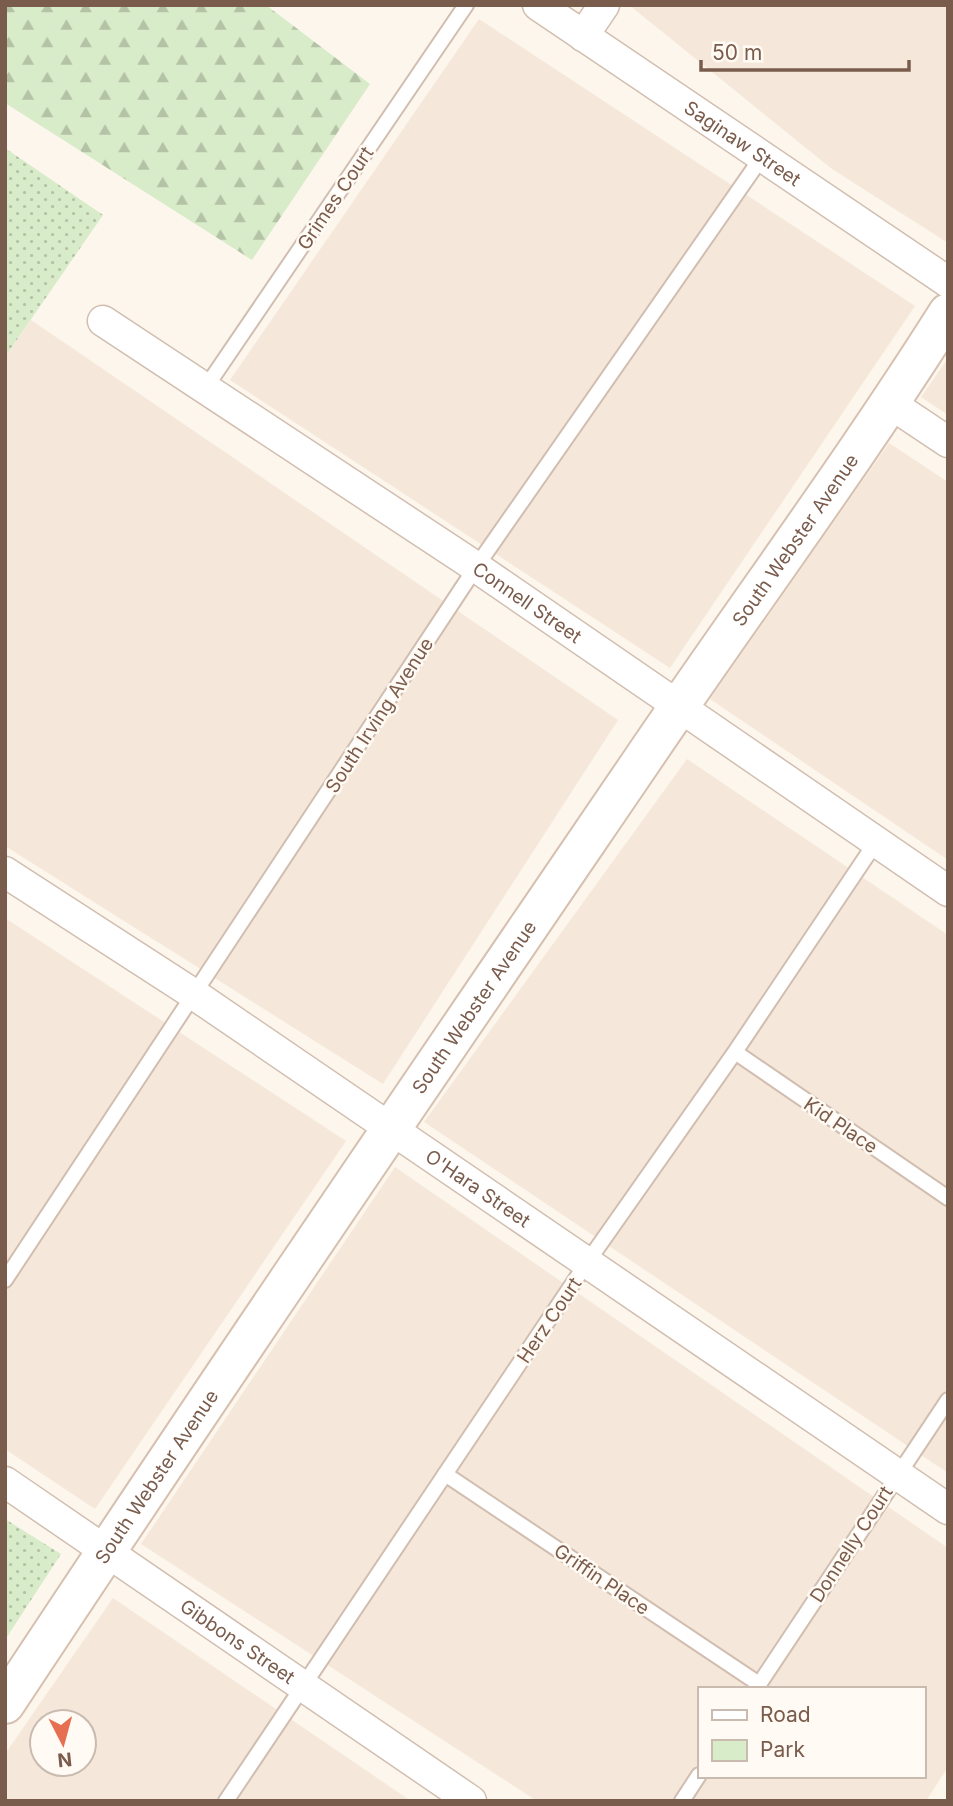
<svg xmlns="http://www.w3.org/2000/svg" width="953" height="1806" font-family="Inter,sans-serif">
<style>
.residential{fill:#f5e8da;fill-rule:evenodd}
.green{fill:url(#green-dots)}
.forest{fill:url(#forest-firs)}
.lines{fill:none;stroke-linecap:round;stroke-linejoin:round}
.lane-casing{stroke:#d1beb0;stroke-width:18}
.street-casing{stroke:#d1beb0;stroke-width:33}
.secondary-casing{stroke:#d6c0b0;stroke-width:42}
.lane{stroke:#fff;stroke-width:14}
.street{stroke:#fff;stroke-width:30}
.secondary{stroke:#fff;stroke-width:38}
.labels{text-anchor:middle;stroke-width:5;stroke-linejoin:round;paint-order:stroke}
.street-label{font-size:19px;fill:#7a5c4d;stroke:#fffaf3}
</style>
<defs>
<pattern id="green-dots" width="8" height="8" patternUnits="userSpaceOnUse" patternTransform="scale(1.75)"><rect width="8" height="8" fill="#d8ecc9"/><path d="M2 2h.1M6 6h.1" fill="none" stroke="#b4c2a5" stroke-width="1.8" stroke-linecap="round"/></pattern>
<pattern id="forest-firs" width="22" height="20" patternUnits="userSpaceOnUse" patternTransform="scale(1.75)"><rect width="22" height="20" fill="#d8ecc9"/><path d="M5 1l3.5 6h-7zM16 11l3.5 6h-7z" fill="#b4c2a5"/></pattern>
</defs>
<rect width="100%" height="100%" fill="#fdf6ec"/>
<path class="residential" d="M629,5H948V243L832,169Z
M479,19L915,306L670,668L230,380Z
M31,320L618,720L383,1084L5,846V357Z
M948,358V415L921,397Z
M889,443L948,482V860L710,699Z
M687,759L948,935V1473L424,1122Z
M5,918L346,1141L95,1509L5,1449Z
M395,1167L948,1548V1767L926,1801H537L141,1544ZM699,1689H923V1776H699Z
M113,1598L411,1801H5V1754ZM42,1722H84V1764H42Z"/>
<path class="green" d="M5,148L103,215L5,357Z
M5,1519L61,1554L5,1640Z"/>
<path class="forest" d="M5,5H266L370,84L252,260L5,103Z"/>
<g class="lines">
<g class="lane-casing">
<path id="lane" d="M204,390L466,5
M735,1052L948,1198
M5,1280L476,567L762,157
M445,1474L759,1684
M756,1689L948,1400
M226,1801L586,1264L735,1052L876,842
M682,1801L699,1775"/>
</g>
<g class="street-casing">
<g id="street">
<path id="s1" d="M538,5L948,282"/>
<path d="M583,36L604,5"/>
<path id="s2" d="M103,321L476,567L948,891"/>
<path d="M891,404L948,442"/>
<path id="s3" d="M5,872L195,995L948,1509"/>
<path id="s4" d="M5,1482L471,1801"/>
</g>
</g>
<g class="secondary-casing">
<g id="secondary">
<path id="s5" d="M5,1704C215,1386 429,1073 643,759C744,610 852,465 948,313"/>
</g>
</g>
<use href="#lane" class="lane"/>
<use href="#street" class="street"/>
<use href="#secondary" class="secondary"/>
</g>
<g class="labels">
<g class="street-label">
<text dy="7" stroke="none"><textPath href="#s1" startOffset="247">Saginaw Street</textPath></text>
<text transform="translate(335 198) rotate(-56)" y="7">Grimes Court</text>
<text dy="7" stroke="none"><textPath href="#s5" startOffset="1407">South Webster Avenue</textPath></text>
<text dy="7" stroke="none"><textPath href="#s2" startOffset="509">Connell Street</textPath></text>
<text transform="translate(379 715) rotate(-57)" y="7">South Irving Avenue</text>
<text dy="7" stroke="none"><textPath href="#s5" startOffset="840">South Webster Avenue</textPath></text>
<text transform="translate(841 1125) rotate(34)" y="7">Kid Place</text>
<text dy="7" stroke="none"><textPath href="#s3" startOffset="569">O'Hara Street</textPath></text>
<text transform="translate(549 1320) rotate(-56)" y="7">Herz Court</text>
<text dy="7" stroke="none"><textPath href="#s5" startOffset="273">South Webster Avenue</textPath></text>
<text transform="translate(851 1544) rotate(-57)" y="7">Donnelly Court</text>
<text transform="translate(602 1579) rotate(34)" y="7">Griffin Place</text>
<text dy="7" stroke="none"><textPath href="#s4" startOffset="282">Gibbons Street</textPath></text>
</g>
</g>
<rect width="953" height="1806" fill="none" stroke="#7a5c4d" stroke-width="14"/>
<rect x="698" y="1687" width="228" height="91" fill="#fffaf3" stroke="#cabbb1" stroke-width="2"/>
<rect x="712" y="1710" width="35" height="10" fill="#ffffff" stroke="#cabbb1" stroke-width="2"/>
<text x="760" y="1722" font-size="21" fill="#7a5c4d">Road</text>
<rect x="712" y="1740" width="35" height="21" fill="#d8ecc9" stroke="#cabbb1" stroke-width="2"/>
<text x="760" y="1757" font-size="21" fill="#7a5c4d">Park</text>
<g transform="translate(63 1743) rotate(174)"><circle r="33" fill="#fffaf3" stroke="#cabbb1" stroke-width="2"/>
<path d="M0-5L12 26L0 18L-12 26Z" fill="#e76f51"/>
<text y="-10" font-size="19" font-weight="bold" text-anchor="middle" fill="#7a5c4d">N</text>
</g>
<path d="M701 60v10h208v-10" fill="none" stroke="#7a5c4d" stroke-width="3.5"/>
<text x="712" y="60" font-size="21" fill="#7a5c4d" stroke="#fffaf3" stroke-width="5" paint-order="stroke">50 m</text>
</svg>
